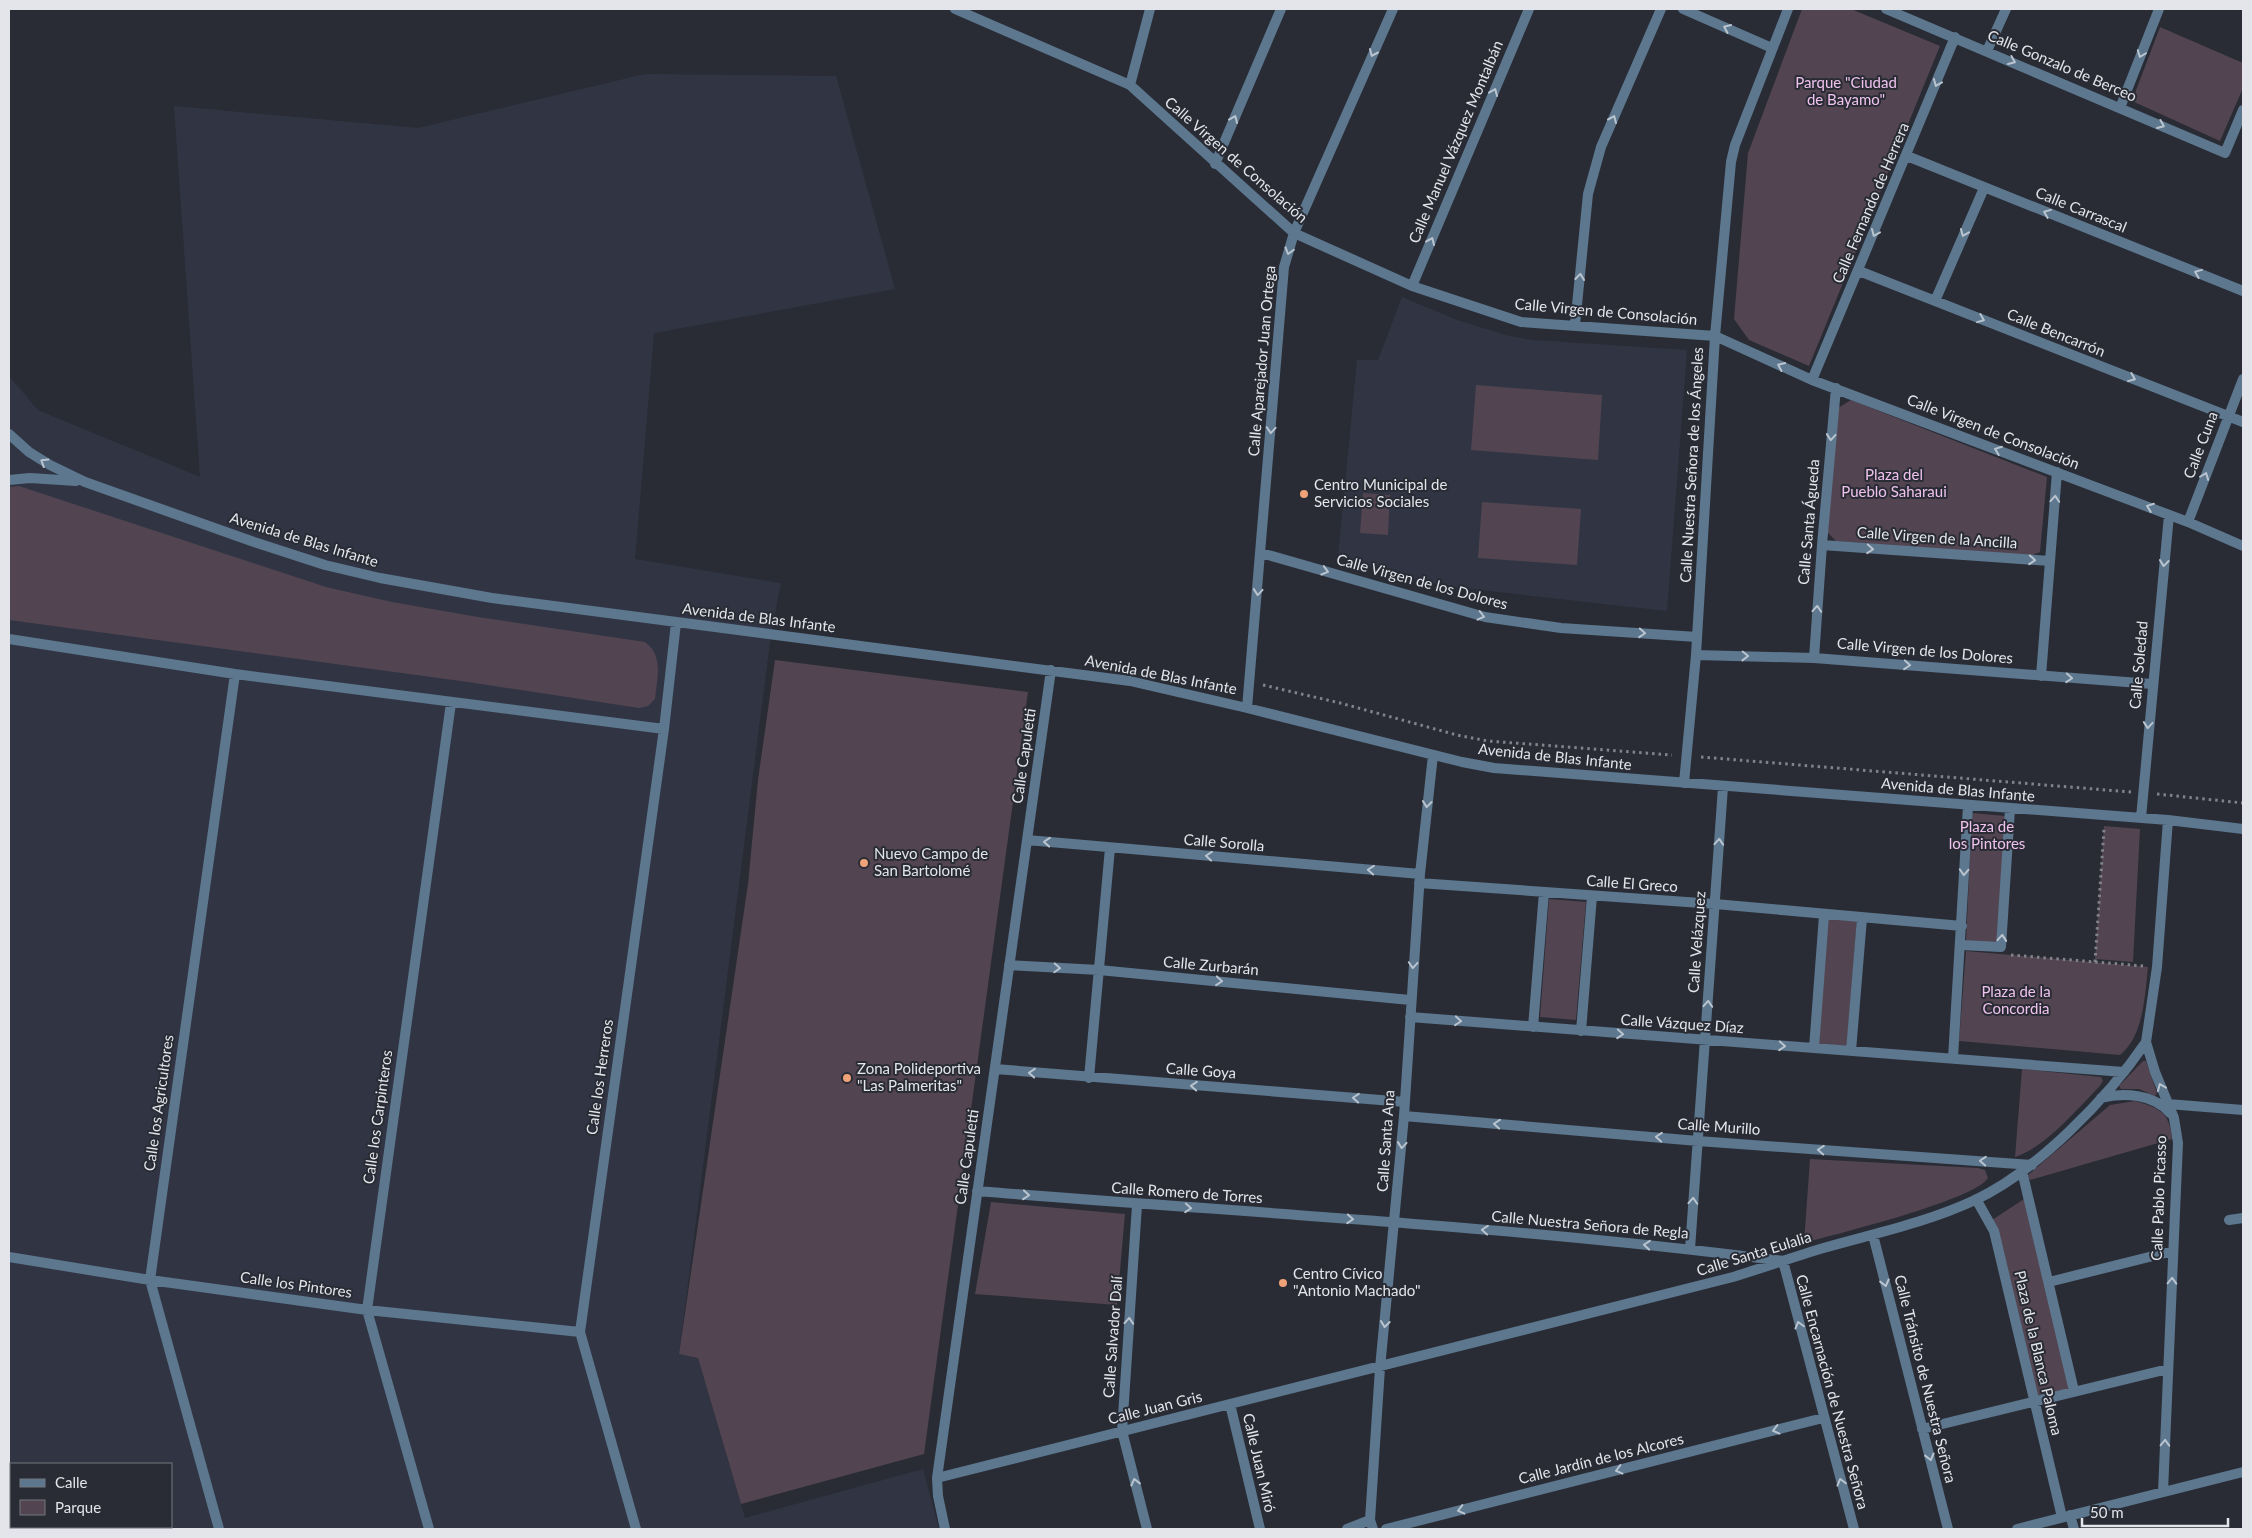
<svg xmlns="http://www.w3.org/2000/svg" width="2252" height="1538" font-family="Lato,sans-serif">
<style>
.built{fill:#313543;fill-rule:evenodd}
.green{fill:#524451}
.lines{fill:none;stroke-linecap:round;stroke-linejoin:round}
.path{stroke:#81838b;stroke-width:3;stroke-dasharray:2.5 4;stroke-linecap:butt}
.street{stroke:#5c778e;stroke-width:10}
.oneway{stroke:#bac4cf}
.poi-dot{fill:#f0a378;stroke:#292c35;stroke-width:2}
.labels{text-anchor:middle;stroke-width:4;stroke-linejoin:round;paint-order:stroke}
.street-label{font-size:15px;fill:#e3e5eb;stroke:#292c35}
.park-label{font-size:15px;fill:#efc2ed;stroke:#292c35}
.poi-label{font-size:15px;fill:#e3e5eb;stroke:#292c35;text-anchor:start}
</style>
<rect width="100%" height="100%" fill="#292c35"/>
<path class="built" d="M645,74L836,76L895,289L654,333L635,559L781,583L771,634L679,1354L698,1358L745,1518L923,1469L939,1529H9V376L38,410L200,477L174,106L418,128ZM11,1464H171V1527H11Z
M1402,297L1457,320L1509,336L1533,340L1687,350L1667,611L1463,588L1425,582L1338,557L1357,360H1378Z"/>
<path class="green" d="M1802,9H1851L1940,46L1809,366L1749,340L1734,319L1748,153Z
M2160,27L2243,63V88L2220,141L2132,101Z
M1476,385L1602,395L1598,460L1471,450Z
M1851,400L2047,477L2040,552L2030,556L1836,541L1827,532L1838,408Z
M19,486L326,587L392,602L478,617L645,642C664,656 657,678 655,699L648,706L639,708L468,682L9,620V487Z
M1363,493L1390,495L1388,535L1360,533Z
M1482,502L1581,509L1577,565L1478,558Z
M775,660L1028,692L924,1454L741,1504L698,1358L679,1354L748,884L758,780Z
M1972,813L2005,816L1998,943L1966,941Z
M2104,826L2140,829L2133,962L2095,959Z
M1549,899L1586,902L1576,1020L1540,1017Z
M1827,919L1857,921L1847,1046L1819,1044Z
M1966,951L2148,967C2145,994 2144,1036 2120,1055L1959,1041Z
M2143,1061H2146L2157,1093L2155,1096L2139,1089H2121L2119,1086Z
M2022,1069L2101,1077L2103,1081L2099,1087C2076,1110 2046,1147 2015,1157Z
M2135,1101C2159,1108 2170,1112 2172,1139L2030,1180L2028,1175L2110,1105Z
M1810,1159L1978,1168L1985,1170L1988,1178C1975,1200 1836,1234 1804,1243Z
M2024,1199L2071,1388L2037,1397L1992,1220Z
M991,1202L1125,1214L1117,1305L975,1294Z"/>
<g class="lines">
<path class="path" d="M1263,685L1340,703L1457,735L1488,741L1672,755
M1701,757L2131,792
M2157,794L2243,803
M2011,955L2144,966
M2095,962L2104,829"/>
<path class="street" d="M955,9L1130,85L1294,233L1412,286L1521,322L1715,336L1812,380L2188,522L2243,546
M1683,9L1772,48
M1886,9L2225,153L2243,110
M1987,51L2006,9
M1130,85L1150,9
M2120,108L2159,9
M1907,156L2243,291
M1215,164L1281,9
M1859,271L2243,422
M1412,286L1529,9
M1935,301L1984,188
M1575,325L1588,194L1601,147L1661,9
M1812,380L1955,37
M9,434L29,452L50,465L85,482L254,542L325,565L380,578L492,598L1130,681L1247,708L1462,762L1494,768L2168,820L2243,829
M9,480L30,478L76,481
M2188,522L2243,379
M1822,545L2050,561
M1261,553L1485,617L1561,628L1697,637
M9,639L235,674L664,729
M1696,655L1814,658L2152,684
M1814,658L1822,545L1836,388
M2041,676L2057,472
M1247,708L1284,267L1294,233L1393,9
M1684,783L1696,655L1715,336L1731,162L1735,145L1788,9
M2141,818L2169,515
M1027,840L1420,874
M1419,883L1715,904L1962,926
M1961,945L2001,947L2010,809
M1009,965L1099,970L1410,1000
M1410,1017L2124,1072
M1533,1027L1544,892
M1581,1031L1592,896
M1814,1048L1824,915
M1851,1051L1862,918
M1953,1058L1968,806
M995,1069L1405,1102
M1089,1078L1110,848
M2101,1098C2123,1092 2154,1094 2170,1113
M2168,1104L2243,1110
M1404,1116L1698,1141L2032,1165
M2022,1171L2074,1391
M977,1191C1246,1213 1515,1226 1783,1261L1854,1529
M1976,1199L1994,1231L2062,1517
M1137,1205L1122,1431L1147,1529
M2229,1220L2243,1218
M1873,1235L1948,1529
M1690,1249L1723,787
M9,1257L150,1280L367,1310L580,1332
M2049,1282L2173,1251
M1230,1404L1260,1529
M1922,1429L2168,1369
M937,1478L1733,1277C1762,1268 1791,1258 1820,1249C1872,1234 1926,1223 1975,1200C2037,1171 2108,1098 2146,1042
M2163,1492L2178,1143L2174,1118L2155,1072L2146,1042L2157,967L2168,820
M2070,1515L2074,1529
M219,1529L150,1280L235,674
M429,1529L367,1310L451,703
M636,1529L580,1332L664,729L676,623
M945,1529L938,1496L937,1478L1051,670
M1347,1529L1370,1520
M1373,1529L1370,1520L1380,1368L1404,1116L1420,874L1433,755
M1386,1529L1823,1418
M2017,1529L2243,1472"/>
</g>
<defs><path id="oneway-chevron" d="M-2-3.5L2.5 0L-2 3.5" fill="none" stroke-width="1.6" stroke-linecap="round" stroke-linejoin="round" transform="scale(1.25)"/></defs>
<g class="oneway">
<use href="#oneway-chevron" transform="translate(1727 28) rotate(-156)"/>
<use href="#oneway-chevron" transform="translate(1373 53) rotate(114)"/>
<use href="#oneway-chevron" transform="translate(2141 54) rotate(111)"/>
<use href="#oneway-chevron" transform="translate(2012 61) rotate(23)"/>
<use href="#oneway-chevron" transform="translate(1937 83) rotate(112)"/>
<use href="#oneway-chevron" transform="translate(1494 92) rotate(-67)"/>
<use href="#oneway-chevron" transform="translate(1234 119) rotate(-67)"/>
<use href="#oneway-chevron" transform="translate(1613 119) rotate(-66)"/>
<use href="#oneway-chevron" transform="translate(2161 125) rotate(23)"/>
<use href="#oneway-chevron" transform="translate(2047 213) rotate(-158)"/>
<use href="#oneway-chevron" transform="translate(1875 233) rotate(113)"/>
<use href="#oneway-chevron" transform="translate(1964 233) rotate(113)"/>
<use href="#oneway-chevron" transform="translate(1431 241) rotate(-67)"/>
<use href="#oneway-chevron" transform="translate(1289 251) rotate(106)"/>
<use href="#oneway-chevron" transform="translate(2198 273) rotate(-158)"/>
<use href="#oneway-chevron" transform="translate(1580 277) rotate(-84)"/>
<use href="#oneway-chevron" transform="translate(1981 319) rotate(22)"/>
<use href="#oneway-chevron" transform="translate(1781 366) rotate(-156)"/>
<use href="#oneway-chevron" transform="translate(2132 378) rotate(22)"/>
<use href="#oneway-chevron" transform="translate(1271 430) rotate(94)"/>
<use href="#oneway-chevron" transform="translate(1831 437) rotate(95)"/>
<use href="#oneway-chevron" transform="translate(1998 450) rotate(-159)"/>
<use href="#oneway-chevron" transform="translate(44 462) rotate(-148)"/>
<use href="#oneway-chevron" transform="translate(2205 476) rotate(-69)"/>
<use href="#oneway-chevron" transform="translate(2055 499) rotate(-86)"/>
<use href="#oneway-chevron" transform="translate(2150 507) rotate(-159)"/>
<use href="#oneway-chevron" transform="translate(1870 549) rotate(4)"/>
<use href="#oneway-chevron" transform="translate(2032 560) rotate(4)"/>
<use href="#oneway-chevron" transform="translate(2164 563) rotate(96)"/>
<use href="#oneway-chevron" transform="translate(1325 571) rotate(16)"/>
<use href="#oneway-chevron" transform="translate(1258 592) rotate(95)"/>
<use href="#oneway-chevron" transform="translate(1817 609) rotate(-86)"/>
<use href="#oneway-chevron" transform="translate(1481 616) rotate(14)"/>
<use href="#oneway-chevron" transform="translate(1642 633) rotate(4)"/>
<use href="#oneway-chevron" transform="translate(1745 656) rotate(1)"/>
<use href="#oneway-chevron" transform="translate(1907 665) rotate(5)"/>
<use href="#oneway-chevron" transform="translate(2069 678) rotate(4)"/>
<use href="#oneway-chevron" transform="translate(2148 725) rotate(95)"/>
<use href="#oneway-chevron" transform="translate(1427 804) rotate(96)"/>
<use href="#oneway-chevron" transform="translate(1047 842) rotate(-175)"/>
<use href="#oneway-chevron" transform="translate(1719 842) rotate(-86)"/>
<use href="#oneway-chevron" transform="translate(1209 856) rotate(-175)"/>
<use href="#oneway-chevron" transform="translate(1371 870) rotate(-175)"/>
<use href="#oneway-chevron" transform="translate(1964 872) rotate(93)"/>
<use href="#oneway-chevron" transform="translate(2002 938) rotate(-85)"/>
<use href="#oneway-chevron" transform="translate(1413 965) rotate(94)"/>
<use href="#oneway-chevron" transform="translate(1057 968) rotate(3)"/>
<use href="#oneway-chevron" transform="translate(1219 981) rotate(5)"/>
<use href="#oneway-chevron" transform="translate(1708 1004) rotate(-86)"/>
<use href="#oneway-chevron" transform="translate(1458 1021) rotate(5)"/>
<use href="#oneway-chevron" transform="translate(1620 1034) rotate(4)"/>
<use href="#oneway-chevron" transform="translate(1782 1046) rotate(4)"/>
<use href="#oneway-chevron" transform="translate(1032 1073) rotate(-175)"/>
<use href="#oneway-chevron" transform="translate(1194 1086) rotate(-176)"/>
<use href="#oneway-chevron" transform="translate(2161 1087) rotate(-112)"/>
<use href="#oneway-chevron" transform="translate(1356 1098) rotate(-176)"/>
<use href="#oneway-chevron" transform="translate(1497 1124) rotate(-175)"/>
<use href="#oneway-chevron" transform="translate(1659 1137) rotate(-175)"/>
<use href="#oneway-chevron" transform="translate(1402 1145) rotate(95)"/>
<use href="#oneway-chevron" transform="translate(1821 1150) rotate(-176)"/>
<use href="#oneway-chevron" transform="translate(1983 1161) rotate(-176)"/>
<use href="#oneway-chevron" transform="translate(1026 1195) rotate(5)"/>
<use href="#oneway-chevron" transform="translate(1693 1201) rotate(-86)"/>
<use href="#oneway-chevron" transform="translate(1188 1208) rotate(4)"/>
<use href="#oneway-chevron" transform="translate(1350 1219) rotate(4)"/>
<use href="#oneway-chevron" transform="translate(1485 1230) rotate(-175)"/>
<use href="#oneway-chevron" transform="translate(1647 1245) rotate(-175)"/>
<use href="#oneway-chevron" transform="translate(2172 1281) rotate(-88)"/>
<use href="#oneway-chevron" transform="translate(1885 1283) rotate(76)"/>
<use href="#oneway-chevron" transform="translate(1129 1321) rotate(-86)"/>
<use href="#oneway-chevron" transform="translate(1385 1324) rotate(96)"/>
<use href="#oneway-chevron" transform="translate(1799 1325) rotate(-105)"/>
<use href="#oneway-chevron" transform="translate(1776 1430) rotate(166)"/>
<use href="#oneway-chevron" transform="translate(2165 1443) rotate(-88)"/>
<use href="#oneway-chevron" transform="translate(1930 1457) rotate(76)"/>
<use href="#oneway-chevron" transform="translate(1619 1470) rotate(166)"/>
<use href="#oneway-chevron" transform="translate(1135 1482) rotate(-104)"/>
<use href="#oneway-chevron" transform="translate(1841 1482) rotate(-105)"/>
<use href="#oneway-chevron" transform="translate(1461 1510) rotate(166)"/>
</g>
<g class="poi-dot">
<circle cx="1304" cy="494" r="5"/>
<circle cx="864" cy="863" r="5"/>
<circle cx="847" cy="1078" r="5"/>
<circle cx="1283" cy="1283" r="5"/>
</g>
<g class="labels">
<g class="street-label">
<text transform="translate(2062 66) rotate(23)" y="5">Calle Gonzalo de Berceo</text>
<text transform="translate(1456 142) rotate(-67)" y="5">Calle Manuel Vázquez Montalbán</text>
<text transform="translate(1236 160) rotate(41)" y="5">Calle Virgen de Consolación</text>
<text transform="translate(1871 203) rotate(-67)" y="5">Calle Fernando de Herrera</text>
<text transform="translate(2081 210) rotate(22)" y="5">Calle Carrascal</text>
<text transform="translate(1606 312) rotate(5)" y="5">Calle Virgen de Consolación</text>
<text transform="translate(2056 333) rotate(22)" y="5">Calle Bencarrón</text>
<text transform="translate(1262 361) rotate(-85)" y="5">Calle Aparejador Juan Ortega</text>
<text transform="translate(1993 432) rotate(21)" y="5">Calle Virgen de Consolación</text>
<text transform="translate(2201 445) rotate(-69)" y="5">Calle Cuna</text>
<text transform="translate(1692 465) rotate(-87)" y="5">Calle Nuestra Señora de los Ángeles</text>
<text transform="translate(1809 522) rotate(-85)" y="5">Calle Santa Águeda</text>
<text transform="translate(1937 538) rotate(4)" y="5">Calle Virgen de la Ancilla</text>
<text transform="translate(304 540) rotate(17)" y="5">Avenida de Blas Infante</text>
<text transform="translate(1422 582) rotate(15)" y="5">Calle Virgen de los Dolores</text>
<text transform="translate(759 618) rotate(7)" y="5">Avenida de Blas Infante</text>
<text transform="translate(1925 651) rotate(5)" y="5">Calle Virgen de los Dolores</text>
<text transform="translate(2139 665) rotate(-85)" y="5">Calle Soledad</text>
<text transform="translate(1161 675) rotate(11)" y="5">Avenida de Blas Infante</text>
<text transform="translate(1024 756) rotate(-82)" y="5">Calle Capuletti</text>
<text transform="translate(1555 757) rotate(6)" y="5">Avenida de Blas Infante</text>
<text transform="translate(1958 790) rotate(5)" y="5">Avenida de Blas Infante</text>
<text transform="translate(1224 843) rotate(5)" y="5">Calle Sorolla</text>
<text transform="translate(1632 884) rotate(4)" y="5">Calle El Greco</text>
<text transform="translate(1697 942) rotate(-86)" y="5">Calle Velázquez</text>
<text transform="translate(1211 966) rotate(5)" y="5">Calle Zurbarán</text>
<text transform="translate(1682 1024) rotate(4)" y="5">Calle Vázquez Díaz</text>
<text transform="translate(1201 1071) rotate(4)" y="5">Calle Goya</text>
<text transform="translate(600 1077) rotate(-82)" y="5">Calle los Herreros</text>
<text transform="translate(159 1103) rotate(-82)" y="5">Calle los Agricultores</text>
<text transform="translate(378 1117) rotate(-82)" y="5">Calle los Carpinteros</text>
<text transform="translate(1719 1127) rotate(4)" y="5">Calle Murillo</text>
<text transform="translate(1386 1141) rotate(-86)" y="5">Calle Santa Ana</text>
<text transform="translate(967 1157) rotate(-82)" y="5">Calle Capuletti</text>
<text transform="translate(1187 1193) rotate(4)" y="5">Calle Romero de Torres</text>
<text transform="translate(2159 1198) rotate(-88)" y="5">Calle Pablo Picasso</text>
<text transform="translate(1590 1225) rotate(5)" y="5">Calle Nuestra Señora de Regla</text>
<text transform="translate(1754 1254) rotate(-17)" y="5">Calle Santa Eulalia</text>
<text transform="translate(296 1285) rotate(8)" y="5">Calle los Pintores</text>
<text transform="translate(1113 1337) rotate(-86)" y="5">Calle Salvador Dalí</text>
<text transform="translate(2038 1353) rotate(77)" y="5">Plaza de la Blanca Paloma</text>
<text transform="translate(1925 1379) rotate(76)" y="5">Calle Tránsito de Nuestra Señora</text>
<text transform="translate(1832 1392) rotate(75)" y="5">Calle Encarnación de Nuestra Señora</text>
<text transform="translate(1155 1408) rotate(-14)" y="5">Calle Juan Gris</text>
<text transform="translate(1601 1459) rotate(-14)" y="5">Calle Jardín de los Alcores</text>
<text transform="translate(1259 1463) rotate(77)" y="5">Calle Juan Miró</text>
</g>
<g class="park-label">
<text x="1846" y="88">Parque "Ciudad<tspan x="1846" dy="17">de Bayamo"</tspan></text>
<text x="1894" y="480">Plaza del<tspan x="1894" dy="17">Pueblo Saharaui</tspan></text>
<text x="1987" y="832">Plaza de<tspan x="1987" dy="17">los Pintores</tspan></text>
<text x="2016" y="997">Plaza de la<tspan x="2016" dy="17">Concordia</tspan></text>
</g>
<g class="poi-label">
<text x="1314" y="490">Centro Municipal de<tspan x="1314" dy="17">Servicios Sociales</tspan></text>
<text x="874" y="859">Nuevo Campo de<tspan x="874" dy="17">San Bartolomé</tspan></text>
<text x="857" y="1074">Zona Polideportiva<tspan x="857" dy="17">"Las Palmeritas"</tspan></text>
<text x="1293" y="1279">Centro Cívico<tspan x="1293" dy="17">"Antonio Machado"</tspan></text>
</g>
</g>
<rect width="2252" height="1538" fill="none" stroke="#e3e5eb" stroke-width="20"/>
<rect x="10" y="1463" width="162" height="65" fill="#292c35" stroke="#73767e"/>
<rect x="20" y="1479" width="25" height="8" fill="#5c778e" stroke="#73767e"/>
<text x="55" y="1488" font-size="15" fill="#e3e5eb">Calle</text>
<rect x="20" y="1500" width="25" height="15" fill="#524451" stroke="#73767e"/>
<text x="55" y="1513" font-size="15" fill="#e3e5eb">Parque</text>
<path d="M2082 1518v8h146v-8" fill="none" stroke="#e3e5eb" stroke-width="2.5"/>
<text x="2090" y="1518" font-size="15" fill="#e3e5eb" stroke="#292c35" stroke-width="4" paint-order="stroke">50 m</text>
</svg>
